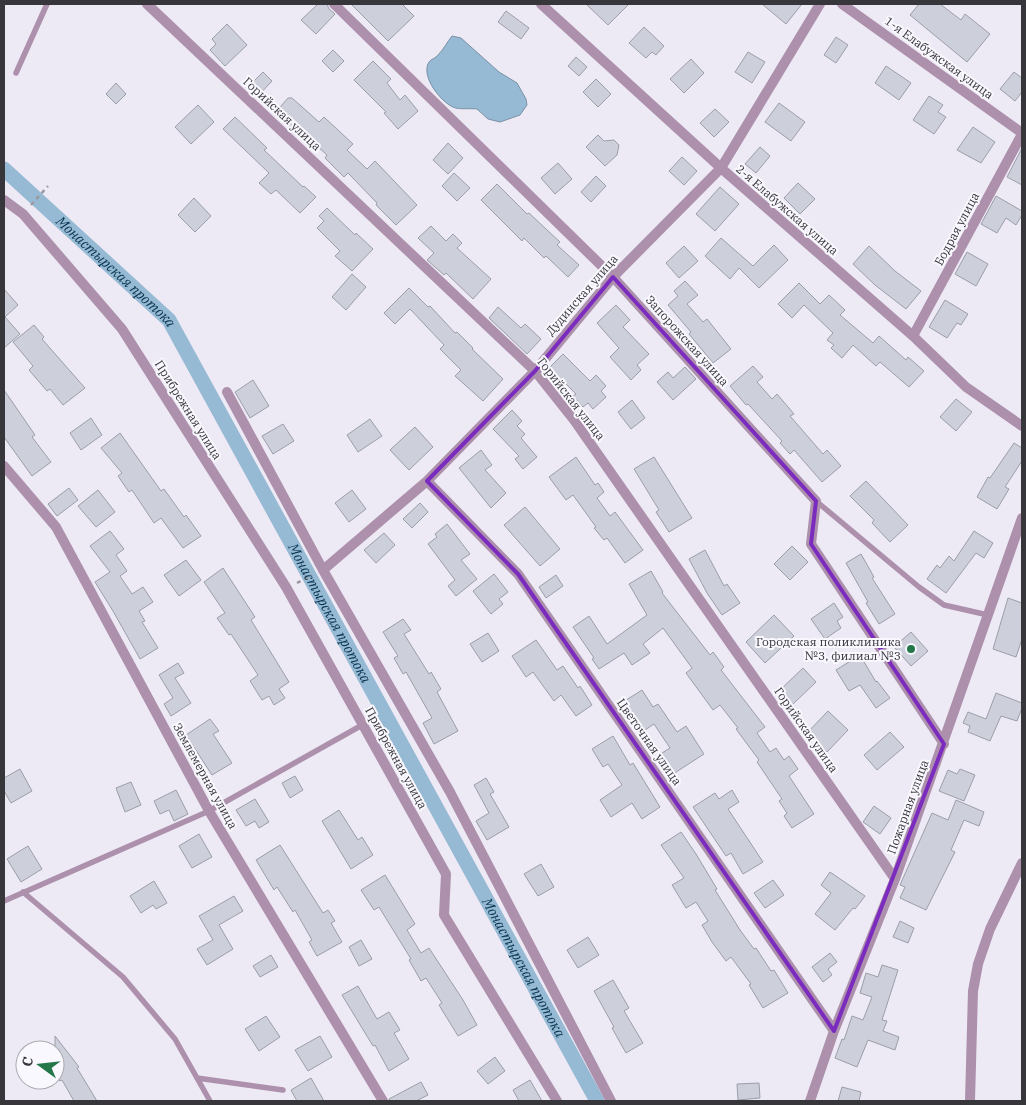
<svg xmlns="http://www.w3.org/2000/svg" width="1026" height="1105" font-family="'IBM Plex Serif',serif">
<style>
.water{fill:#96b9d4;stroke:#7a92a6}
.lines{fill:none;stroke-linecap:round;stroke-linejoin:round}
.canal{stroke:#96b9d4;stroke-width:15}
.building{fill:#cdd0db;stroke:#9a9ea8}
.path{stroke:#9a989f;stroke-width:2.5;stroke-dasharray:4 4;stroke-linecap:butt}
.lane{stroke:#ad90ac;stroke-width:5.5}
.street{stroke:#ad90ac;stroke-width:10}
.marked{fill:none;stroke:#7b2cbf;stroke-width:4;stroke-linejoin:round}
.poi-dot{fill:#237749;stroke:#faf8ff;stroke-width:2}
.labels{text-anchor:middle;stroke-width:4;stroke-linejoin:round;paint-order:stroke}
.street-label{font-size:12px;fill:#37363a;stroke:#faf8ff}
.poi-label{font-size:12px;fill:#37363a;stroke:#faf8ff;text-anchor:end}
.water-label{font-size:14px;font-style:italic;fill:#083551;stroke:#faf8ff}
</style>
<rect width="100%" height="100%" fill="#edeaf5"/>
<path class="water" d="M452,36L461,38L499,72L517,83L526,99L527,105L520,115L500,122L488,119L477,109C470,108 459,110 453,107C441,102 420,76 429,62C431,59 436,58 438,55C444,49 447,42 452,36Z"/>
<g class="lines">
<path class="canal" id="s1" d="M4,169L169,320L597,1101"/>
</g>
<path class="building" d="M318,4H327L329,9L335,14L316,34L301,20Z
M351,4H402L414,16L388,41Z
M586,4H629L608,25Z
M762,4H802L786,24Z
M919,4H940L961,20L965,14L990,34L967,62L910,15Z
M506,11L529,28L521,39L498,22Z
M227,24L247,45L225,66L210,50L216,44L212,39Z
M644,27L664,46L656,55L652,52L646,58L629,43Z
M836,37L848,45L836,63L824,55Z
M333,50L344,61L333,72L322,61Z
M748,52L765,62L752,83L735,72Z
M576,57L587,67L579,76L568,66Z
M691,59L704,73L684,93L670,79Z
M373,61L391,79L387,83L400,100L405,95L418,111L398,129L384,113L386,112L354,80Z
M886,66L911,83L899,100L875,83Z
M263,72L272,81L258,96L248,87Z
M1014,72L1022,78V92L1015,101L1000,89Z
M596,79L611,94L598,107L583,92Z
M116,83L126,94L116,104L106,94Z
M929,96L943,105L938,112L946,117L934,134L913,120Z
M288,98H292L319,122L324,117L353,144L347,150L367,169L375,161L417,205L396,225L376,205L377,203L348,173L344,177L325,158L327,155L298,129L295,132L274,114Z
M779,103L805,122L791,141L765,122Z
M198,105L214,122L191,144L175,127Z
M715,109L729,122L714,137L700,123Z
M235,117L267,148L264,150L303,187L304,186L316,197L300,213L276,190L271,194L259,183L269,173L223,129Z
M973,127L995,142L981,163L957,150Z
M598,135L604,141L614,140L619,145L617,155L605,166L586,147Z
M448,143L463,158L448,174L433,160Z
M760,147L770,156L756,173L745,164Z
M1022,148V185L1007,177Z
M682,157L697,171L684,185L669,171Z
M558,163L572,179L555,194L541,178Z
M454,173L470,188L457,201L442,186Z
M596,176L606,186L591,202L581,192Z
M798,183L815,199L800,214L784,198Z
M497,184L527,214L529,213L547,230L560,242L557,245L579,265L568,277L546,256L544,258L524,238L522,241L481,200Z
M720,187L739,204L715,231L696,214Z
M996,196L1022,211V215L1016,225L1006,218L997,233L981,224Z
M194,198L211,216L195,232L178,215Z
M327,208L355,235L356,233L373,249L352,271L335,256L340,251L317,228L324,221L319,216Z
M431,226L446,241L453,234L462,243L457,248L491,279L473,299L446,273L444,275L427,260L434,253L418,238Z
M721,238L753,266L774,245L788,260L759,288L739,268L730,279L705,256Z
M684,246L698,261L679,278L666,263Z
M869,246L895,271L921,291L906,309L875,285L853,264Z
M967,252L988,264L976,286L955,274Z
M352,274L366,287L346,310L332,297Z
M685,281L698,295L687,304L703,322L707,319L731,349L713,363L689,334L691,332L668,305L678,296L674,291Z
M799,283L820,304L829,295L845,310L840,315L873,343L879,336L906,360L908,357L924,371L909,387L880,362L876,366L853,345L842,358L831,348L834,345L827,340L833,333L804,305L792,318L778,304Z
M409,288L428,307L430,306L455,333L457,332L473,348L472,349L503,379L483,401L455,376L461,370L440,349L444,345L410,309L395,324L384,313Z
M4,289L18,305L5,317L20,334L4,348Z
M945,300L968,314L961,325L957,323L947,338L929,327Z
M616,305L630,320L623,327L649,354L637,365L641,370L631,380L610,357L619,348L597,323Z
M498,307L521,328L525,324L541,339L527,354L489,318Z
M34,325L44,337L42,339L85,388L63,405L50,389L47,391L29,370L33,366L13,342Z
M563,354L590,381L596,375L606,386L601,391L606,397L593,409L588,403L583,407L573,396L576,394L560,378L556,382L545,372Z
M753,366L763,377L757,382L772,399L777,394L794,414L790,416L823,454L827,450L841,466L822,482L794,450L790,454L780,443L782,441L748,404L746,405L730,386Z
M685,367L696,379L673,400L657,382L668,372L673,378Z
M253,380L269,406L250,418L235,392Z
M4,390L35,435L32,437L51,462L32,476L4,437Z
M956,399L972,412L956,431L940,417Z
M632,400L645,418L631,429L618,412Z
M512,410L522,421L517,426L525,434L521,438L537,457L523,469L515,459L519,456L493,429Z
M91,418L102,435L81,450L70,433Z
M370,419L382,436L358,452L347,435Z
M283,424L294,441L273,454L262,436Z
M415,427L433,447L409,470L390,450Z
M120,433L161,491L164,489L184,517L186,515L201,536L183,548L161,518L154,523L132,490L129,492L118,476L122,473L101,448Z
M1014,443L1022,448V461L1005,487L1009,489L997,509L977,497L988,477L990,478Z
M481,450L492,465L485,470L506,493L491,508L459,468Z
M576,457L595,485L598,483L604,492L597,498L610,516L615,512L643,550L625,563L607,538L604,540L594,528L596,527L573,495L566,500L549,477Z
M654,457L692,518L669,532L656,512L659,510L634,469Z
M866,481L908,525L890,542L872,523L874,520L850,496Z
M69,488L78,500L57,516L48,504Z
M98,490L115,512L96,527L78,506Z
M352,490L366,509L349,522L335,503Z
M420,503L428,512L412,528L403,519Z
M525,507L560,549L540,566L504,525Z
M447,524L470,554L461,560L477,579L456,596L448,586L455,580L428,544L437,537L435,534Z
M110,531L124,549L116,555L127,571L120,576L132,594L143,587L153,602L139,611L145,621L142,622L158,648L140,659L113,611L95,582L110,572L90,546Z
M974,531L993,543L984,558L976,553L946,593L927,579L937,565L940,568L949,556L954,561Z
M384,533L395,545L376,563L364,550Z
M792,546L808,562L790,580L774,564Z
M705,550L724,586L727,584L740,603L722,615L707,593L689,559Z
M861,554L874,577L872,578L895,614L879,624L866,603L868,602L846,563Z
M186,560L201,580L179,596L164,575Z
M223,568L255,617L251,620L289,682L279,689L285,698L274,705L269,696L262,700L250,681L258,675L231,634L229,635L217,618L225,613L204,582Z
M651,571L663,592L662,593L710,655L713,652L724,667L721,670L765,727L757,733L770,752L776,748L784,760L789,756L798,769L789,776L814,814L792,828L784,816L787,813L779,801L782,799L757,762L759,760L736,729L738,728L720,705L713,710L686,673L692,668L663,628L643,644L650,653L632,665L624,653L599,669L592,659L594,658L573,627L589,616L607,644L647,615L629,584Z
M494,574L508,592L499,599L503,604L491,614L473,591Z
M556,575L563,586L546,598L539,587Z
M1008,598L1022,603V639L1016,657L993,649Z
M834,603L843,617L837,621L841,628L825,639L811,619Z
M774,615L794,636L765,663L746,642Z
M403,619L411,630L404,634L429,674L431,672L441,689L437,692L458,731L434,744L423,723L432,718L406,672L403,674L394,658L398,656L383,632Z
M911,632L928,651L911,666L894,647Z
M488,633L499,651L482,662L470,644Z
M536,640L557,670L563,666L578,688L580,686L592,705L576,716L561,695L554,701L533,672L526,677L512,656Z
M860,655L876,682L877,681L890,698L876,708L860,685L849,691L836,670Z
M178,663L184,673L175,678L191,703L171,716L164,704L173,698L159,675Z
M803,668L816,682L792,705L779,691Z
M642,690L653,707L658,704L677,732L686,726L704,754L670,776L657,756L670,748L654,724L642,732L623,702Z
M996,693L1022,703V708L1017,721L1001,716L990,741L968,732L970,726L963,723L968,712L986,719Z
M828,711L848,730L827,752L807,733Z
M210,719L219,731L213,734L232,763L212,775L186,735Z
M890,732L904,747L877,770L864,755Z
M613,736L630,765L633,763L660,807L642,819L632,803L611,817L600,800L622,785L608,764L603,767L592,749Z
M20,769L32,791L11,803L4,791V778Z
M960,769L975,775L964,801L939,791L948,770L957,774Z
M295,776L303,790L290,798L282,783Z
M486,778L494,792L490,794L509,827L487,840L476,821L489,813L474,785Z
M131,782L141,805L125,812L116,788Z
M176,790L188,814L174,821L169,810L160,814L154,801Z
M732,790L739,802L728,809L763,862L743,874L731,853L726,856L693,807L715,793L719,799Z
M255,799L269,822L259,828L255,821L246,826L236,810Z
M956,800L984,812L979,826L964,820L951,850L955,852L926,910L900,898L905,887L900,885L932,813L948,820Z
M874,806L891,818L880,834L863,822Z
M339,810L358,840L362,837L373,855L351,869L322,821Z
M681,832L696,854L717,889L715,890L740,930L754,949L756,948L771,971L774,970L788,993L763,1008L749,985L751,984L731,957L726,961L712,942L702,925L708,921L696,902L686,908L672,885L684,878L661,845Z
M199,834L212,857L192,868L179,846Z
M280,845L323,913L328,910L335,921L331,923L342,942L317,956L309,942L312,940L295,910L293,912L277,887L274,890L256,860Z
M28,846L42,869L21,882L7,859Z
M541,864L554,887L538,896L524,874Z
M830,872L865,896L855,909L853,908L835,930L815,914L831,893L821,885Z
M385,875L415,924L407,930L421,953L429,948L463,1000L477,1025L458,1036L439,1005L442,1003L426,978L421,981L409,960L411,959L379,907L374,910L361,890Z
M773,880L784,895L765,908L754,893Z
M154,881L167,903L156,909L153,905L141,913L130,896Z
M234,896L243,911L219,925L233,949L207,965L197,949L213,940L199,916Z
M900,921L914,928L908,943L893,937Z
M588,937L599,955L578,968L567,950Z
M361,940L372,959L359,966L349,947Z
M830,953L837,962L828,969L832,975L823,982L812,967Z
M271,955L278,967L260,977L253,966Z
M882,965L898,970L882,1020L887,1021L883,1031L899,1037L895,1050L868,1040L857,1067L835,1058L842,1039L844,1040L852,1016L863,1020L872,997L860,993L866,973L878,977Z
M613,980L629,1008L624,1011L643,1043L626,1053L612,1028L614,1027L594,991Z
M358,986L377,1019L389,1012L400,1030L394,1033L409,1059L389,1071L375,1045L373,1046L342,995Z
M266,1016L280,1037L259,1051L245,1029Z
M55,1036L79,1067L77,1068L97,1101H74L62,1080L60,1081L55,1075Z
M320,1036L332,1057L308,1071L295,1050Z
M495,1057L505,1071L488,1084L477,1071Z
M311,1078L324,1101H297L291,1090Z
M530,1080L542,1101H519L513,1090Z
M421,1082L428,1095L416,1101H390L389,1099Z
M759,1083L760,1098L738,1100L737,1084Z
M842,1087L861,1092L859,1101H838Z"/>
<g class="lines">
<path class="path" d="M31,205L48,186
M297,583L312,575"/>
<path class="lane" d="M16,73L47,4
M816,501L919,587L944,605L988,615
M23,892L123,977L175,1039L210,1101
M4,901L209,811L364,724
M197,1078L283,1090"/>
<path class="street" d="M147,4L535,371L574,420L895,879
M334,4L613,277L816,501L811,544L944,744
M541,4L721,168L913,336L966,387L1022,426
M842,4L1022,133
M4,200L23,214L122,329L286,587L446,874L444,915L557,1101
M913,336L1022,134
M227,392L323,570L450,792L611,1101
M4,466L56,527L209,811L383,1101
M427,481L518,574L834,1031
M323,570L427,481L535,371L613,277L721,168L820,4
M810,1101L834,1031L895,879L1022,518
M970,1101L973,991L978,964L990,929L1022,863"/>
</g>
<path class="marked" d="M613,277L816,501L811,544L944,744L834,1031L518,574L427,481L535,371Z"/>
<circle class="poi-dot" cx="911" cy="649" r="5"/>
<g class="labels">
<g class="street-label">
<text transform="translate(939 58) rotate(36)" y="4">1-я Елабужская улица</text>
<text transform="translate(282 114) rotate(43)" y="4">Горийская улица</text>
<text transform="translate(787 210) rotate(41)" y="4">2-я Елабужская улица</text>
<text transform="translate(957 229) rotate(-62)" y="4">Бодрая улица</text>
<text transform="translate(582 295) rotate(-49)" y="4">Дудинская улица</text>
<text transform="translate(687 341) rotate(48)" y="4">Запорожская улица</text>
<text transform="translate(571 399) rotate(52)" y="4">Горийская улица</text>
<text transform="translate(188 410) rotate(58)" y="4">Прибрежная улица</text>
<text transform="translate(806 730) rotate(55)" y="4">Горийская улица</text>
<text transform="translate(649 742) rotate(55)" y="4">Цветочная улица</text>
<text transform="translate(396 758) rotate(61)" y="4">Прибрежная улица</text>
<text transform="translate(205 776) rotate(61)" y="4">Землемерная улица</text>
<text transform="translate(908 807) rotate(-70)" y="4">Пожарная улица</text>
</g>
<g class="poi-label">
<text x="901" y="646">Городская поликлиника<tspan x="901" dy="14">№3, филиал №3</tspan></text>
</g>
<g class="water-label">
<text dy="5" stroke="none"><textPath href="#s1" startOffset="152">Монастырская протока</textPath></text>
<text dy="5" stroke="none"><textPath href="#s1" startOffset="558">Монастырская протока</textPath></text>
<text dy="5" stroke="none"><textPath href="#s1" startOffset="962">Монастырская протока</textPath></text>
</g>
</g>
<rect width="1026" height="1105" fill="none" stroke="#37363a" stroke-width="10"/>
<g transform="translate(40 1065) rotate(285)"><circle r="24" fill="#faf8ff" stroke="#acaab0"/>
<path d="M0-4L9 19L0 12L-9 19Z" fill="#237749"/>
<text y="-8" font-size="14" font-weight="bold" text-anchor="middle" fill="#37363a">С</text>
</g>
</svg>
